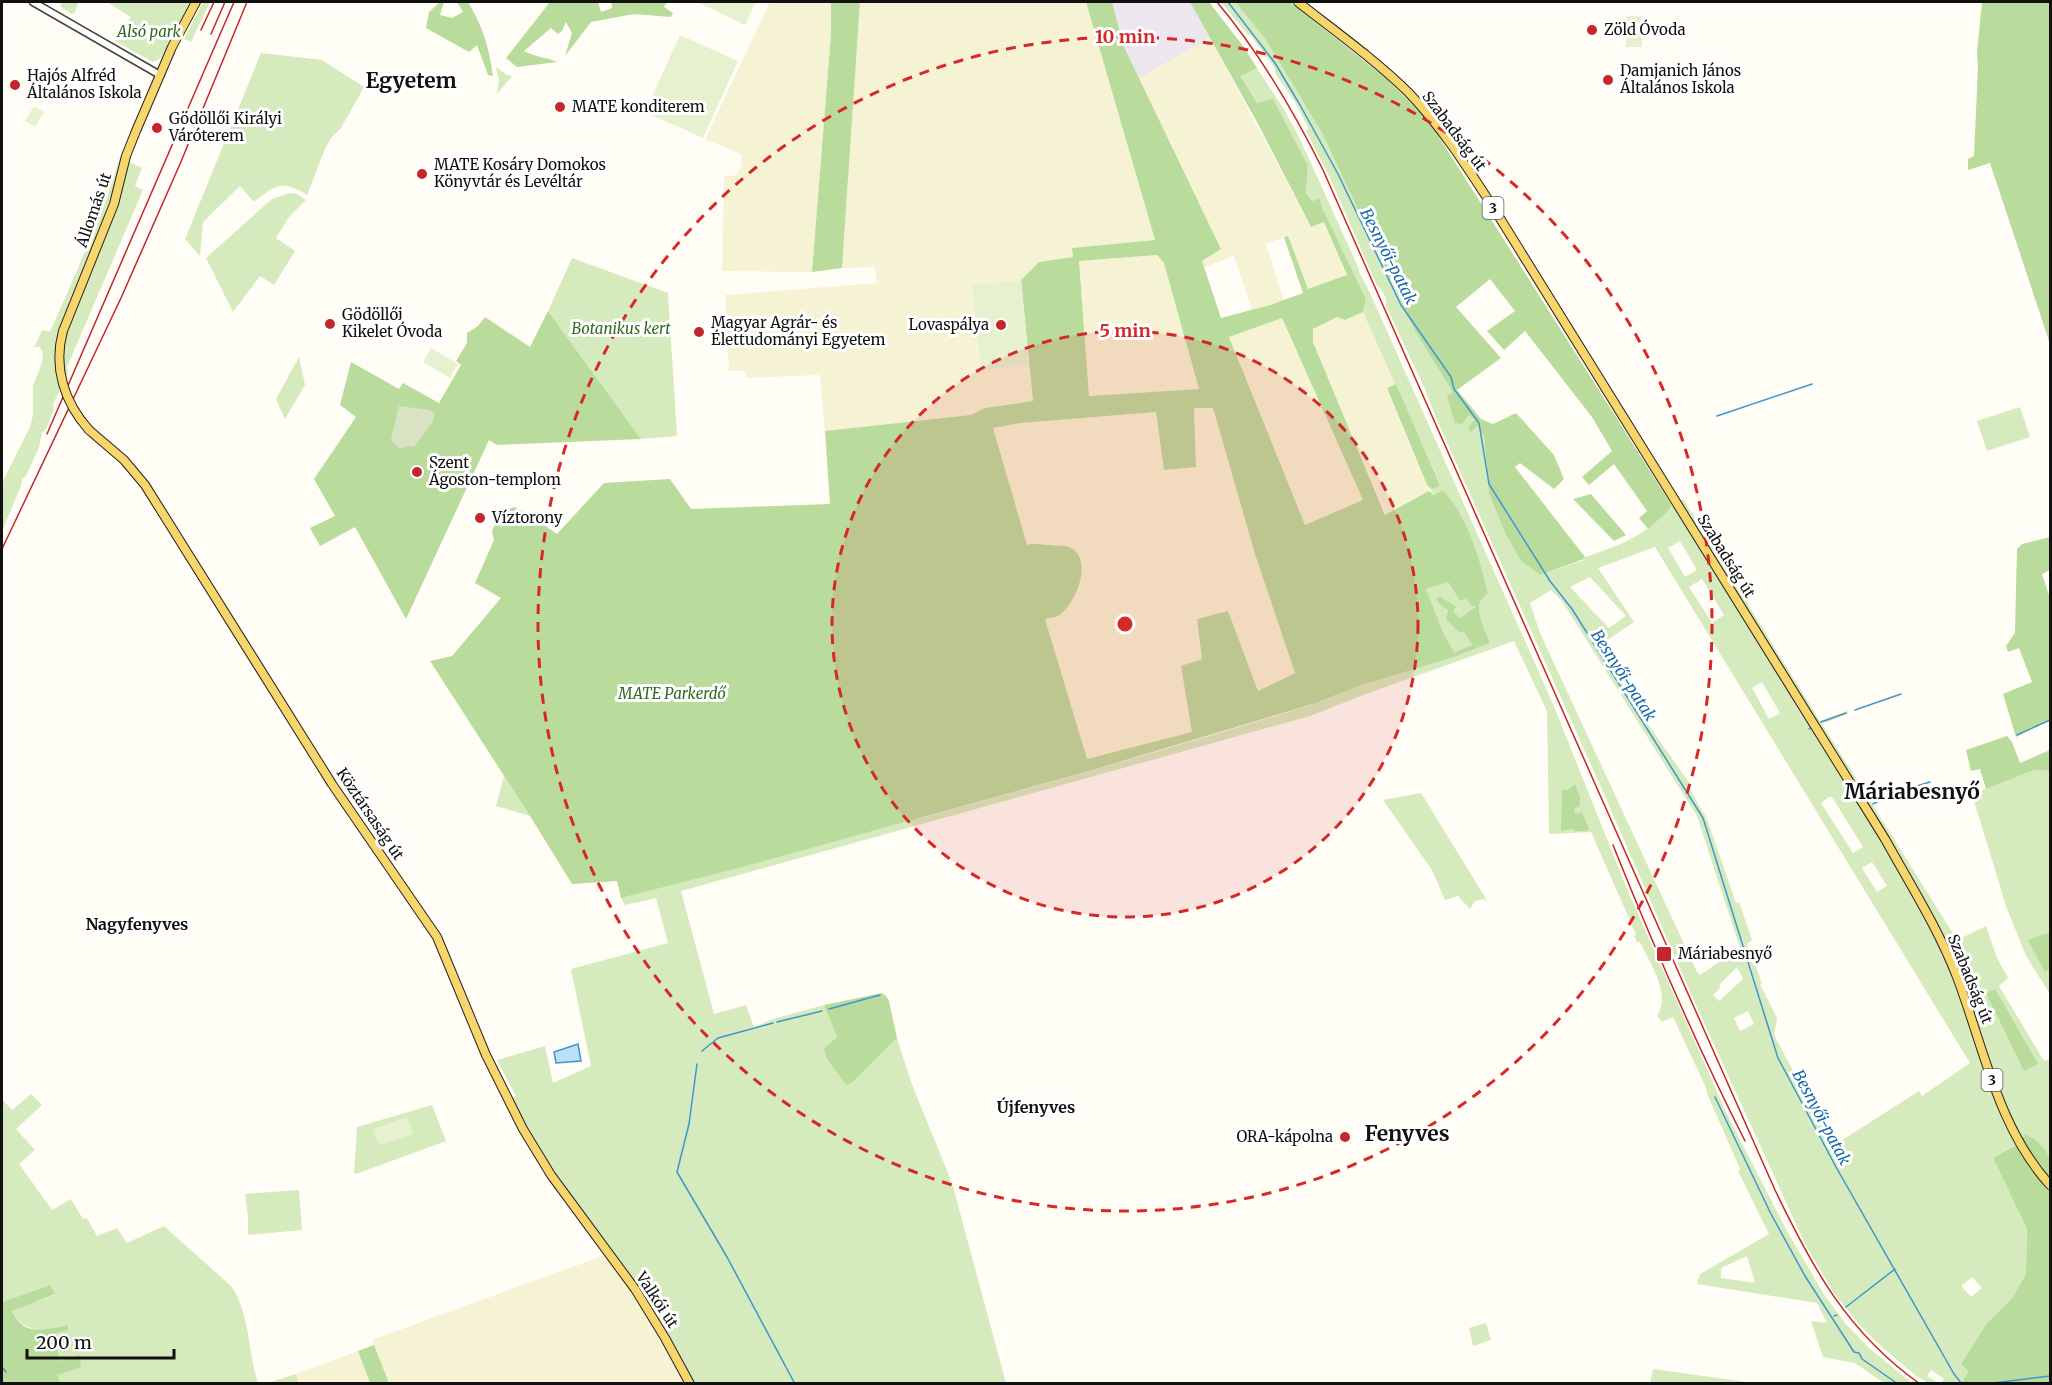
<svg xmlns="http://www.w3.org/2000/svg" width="2052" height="1385" font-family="Merriweather,serif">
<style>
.industrial{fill:#eee6ef}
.farmland{fill:#f6f3d4}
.green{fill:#d5ebbd;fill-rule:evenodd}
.forest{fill:#b9dc9c;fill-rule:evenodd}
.cemetery{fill:#d9e3c4}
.pitch{fill:#e6f2cf}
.water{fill:#b9e0f7;stroke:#3f96cf;stroke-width:1.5}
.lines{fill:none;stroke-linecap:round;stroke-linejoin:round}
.stream{stroke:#3f96cf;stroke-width:1.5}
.minor-casing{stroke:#444;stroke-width:9}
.major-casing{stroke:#222;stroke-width:10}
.minor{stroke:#fff;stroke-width:6}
.major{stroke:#f9d66b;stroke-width:8}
.tram{stroke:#c4262e;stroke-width:1.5}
.rail{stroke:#c4262e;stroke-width:1.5}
.major-bridge-casing{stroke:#222;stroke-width:10;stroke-linecap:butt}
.major-bridge{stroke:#f9d66b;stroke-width:8}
.ring{fill:none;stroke:#d62828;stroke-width:3;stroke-dasharray:10 8}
.poi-dot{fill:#c4262e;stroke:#fff;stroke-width:2}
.labels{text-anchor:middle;stroke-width:6;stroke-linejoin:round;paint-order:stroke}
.shield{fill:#fff;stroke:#585858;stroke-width:1.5}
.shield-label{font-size:14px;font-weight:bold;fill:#111}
.poi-label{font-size:15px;fill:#111;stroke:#fff;text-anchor:start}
.park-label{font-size:15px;font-style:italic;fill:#2f6b1f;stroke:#fff}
.street-label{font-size:15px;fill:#111;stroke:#fff}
.water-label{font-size:16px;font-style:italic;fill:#1768a6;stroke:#fff}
.neighbourhood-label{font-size:16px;font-weight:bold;fill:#111;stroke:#fff}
.district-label{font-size:21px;font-weight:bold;fill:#111;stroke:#fff}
.centre{fill:#d62828;stroke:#fff;stroke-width:3}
.ring-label{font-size:18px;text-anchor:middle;font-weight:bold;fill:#d62828;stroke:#fff;stroke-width:6;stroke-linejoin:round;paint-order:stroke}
</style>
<rect width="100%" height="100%" fill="#fffdf5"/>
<path class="industrial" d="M1112,2H1190L1210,38L1138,79L1124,47Z"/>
<path class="farmland" d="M770,2H831V34L812,272L722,271L724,177L736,175L741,168V154L705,139Z
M860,2H1086L1155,241L1073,248V257L1039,262L1021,280L972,285L981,369L1029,365L1033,401L1000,405L977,412L971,415L825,431L820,375L746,378L745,371H729L725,295L877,283L875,267L842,268Z
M1210,38L1311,227L1324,222L1347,276L1308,290L1287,236L1266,244L1284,300L1252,310L1234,256L1203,268L1202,261L1221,248L1138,79Z
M1157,255L1164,263L1199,389L1089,396L1079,261Z
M1363,312L1396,384L1387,389L1429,491L1386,515L1313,342V329L1337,317L1345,320Z
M1281,317L1363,500L1305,525L1229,337Z
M1194,408H1213L1255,554L1295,673L1258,691L1228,612L1197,618L1202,659L1181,666L1193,732L1086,760L1045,619L1063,613L1043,545L1033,543L1027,546L993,428L1021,423L1156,412L1165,470L1196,467Z
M613,1252L656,1317L692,1383H389L372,1340Z
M358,1351L370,1383H299L296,1374Z"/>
<path class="green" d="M62,2H78L75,13L71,14L60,6Z
M107,2H191L161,58L153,62L115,41L131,17Z
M203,2H210L191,42L184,39Z
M1221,2H1235L1264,37L1322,133L1415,331L1484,437L1489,494L1505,533L1521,561L1540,575L1584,560L1585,557C1607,550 1632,541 1650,527C1662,517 1671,506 1683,499L1820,721L1848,711L1849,713L1822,724L1957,940L1986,926L1997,958L2008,978L1999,986L2044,1061L2050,1059V1161C2044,1149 2037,1139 2024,1134L2022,1141L1993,1158L2027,1229L2026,1274L2012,1298L1987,1323L1961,1364L1970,1372L1960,1383H1941L1944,1379L1931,1370L1927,1376L1938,1383H1928L1915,1375L1875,1341L1858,1323L1834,1293L1806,1246L1695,1003L1604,794L1437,420L1424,387L1386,306C1387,298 1383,290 1377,286L1331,180L1306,131L1309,129L1295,102L1275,73V68L1251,36L1248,35ZM1680,541L1697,570L1685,577L1668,548ZM1655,547L1970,1063L1922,1096L1919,1091L1833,1146L1774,1035L1777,1018L1760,984L1762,983L1747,944L1752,940L1739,902L1736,903L1707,819L1688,786L1690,784L1638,710L1600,645L1634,622L1598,568ZM1590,577L1626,616L1609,628L1570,587ZM1702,579L1724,615L1712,623L1689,587ZM1551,590L1562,601L1697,816L1740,948L1700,975L1697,972L1540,633L1530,603ZM1762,682L1780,713L1769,719L1752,688ZM1829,797H1832L1863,847L1853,853L1821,803ZM1872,862L1887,886L1877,892L1862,868ZM1737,967L1743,979L1719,1001L1713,995L1721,987L1719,985ZM1748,1011L1754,1024L1740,1031L1734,1018ZM1972,1277L1982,1288L1971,1297L1961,1286Z
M261,53L322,60L364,87L341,128L331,138L325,149L307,195C283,180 276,184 254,202L240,186L203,222L200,256L185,239Z
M496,67L507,75L512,76L497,94L499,80Z
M1257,68L1285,111L1300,139L1359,269V272L1370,293L1553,704L1627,889L1726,1112L1788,1233L1825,1296L1846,1324L1870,1349L1912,1383H1884L1855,1363L1823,1357L1811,1321L1827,1323L1817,1303L1697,1284L1700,1274L1769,1234L1738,1171L1740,1169L1706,1091L1707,1090L1673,1017L1662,1022L1657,1016C1672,994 1649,962 1640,942H1637L1634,936L1636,934L1591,832L1549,834L1547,711L1514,641L1366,694L1310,716L681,891L714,1014L746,1005L754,1027L773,1019L824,1005L837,1037L824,1048L853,1082L897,1038L911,1082L952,1183L1006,1383H692L656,1317L613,1252L546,1159L511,1097L516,1096L497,1060L545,1046L553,1083L591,1066L571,969L668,943L656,898L625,905L621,898C853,836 1085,776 1314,704C1331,698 1347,690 1364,684C1406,669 1449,659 1490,643C1484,628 1469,606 1488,594C1480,558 1468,519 1443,491L1434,495L1427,485L1440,484L1363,312L1366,299L1322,207L1320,198L1312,201L1306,191L1308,166L1257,103L1241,75ZM1574,785V815L1583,818L1586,822L1569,829C1561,809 1556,801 1574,785ZM1747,1256L1755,1283L1721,1278V1268Z
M120,157L142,168L135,186L143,190L67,367L68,372L53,404L54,409L46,429L42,433L39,447L26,476L22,479L21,486L2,531V483L30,427L33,415V386L42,363L43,352L39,346L34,348L42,330L50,332C75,274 102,218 120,157Z
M290,193L297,194L306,200L289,217L276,238L295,251L274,285L260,276L233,312L206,258L272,199Z
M572,258L668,293L677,436L641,439L548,311Z
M299,357L305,385L285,419L276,399Z
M2020,407L2030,437L1987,451L1977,421Z
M1448,582L1460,601L1466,599L1472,606L1477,607L1460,618L1443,605L1464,631L1472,645L1454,652L1444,634L1426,589Z
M2034,770L2050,771V932L2029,940L2045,971L2050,969V994L2026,956L2006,906L1972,794Z
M504,776L530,816L496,806Z
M1421,793L1488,902L1484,899L1475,901L1470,909L1458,896L1445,900L1432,870L1383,800Z
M31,1094L42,1105L16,1129L35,1150L19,1164L52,1210L71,1199L83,1219L87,1218L97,1236L117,1228L127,1243L164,1226L232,1287C250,1315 248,1352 258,1383H61L57,1375L60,1362L53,1334C35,1329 20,1329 12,1310L54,1295L50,1285L2,1302V1099L12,1110Z
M432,1105L446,1141L356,1174L354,1173L357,1127Z
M299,1190L302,1230L248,1235V1218L245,1194Z
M1486,1323L1491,1340L1473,1346L1469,1328Z
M1653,1369L1754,1383H1650Z
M296,1374L299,1383H268Z"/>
<path class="forest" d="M440,2H444L440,15L452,18L463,12L457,2H468C483,27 489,47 493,76L488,75L477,45L469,52L426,28L429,12Z
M550,2H598L601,12L612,8L611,2H667L664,7L673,13L671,17L634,14L591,22L565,56L572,33L566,22L562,31L558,34L551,28L524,51C535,57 546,57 557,62L517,67L506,58Z
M831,2H860L842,268L812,272L831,34Z
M1086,2H1112L1124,47L1221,249L1202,261L1221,318L1270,305L1303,293L1284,237L1288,236L1308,289L1347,275L1324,222L1311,227L1258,124L1190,2H1209L1243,46L1257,68L1241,76L1257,103L1273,99L1308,166L1306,192L1312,201L1320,198L1322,207L1366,299L1363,312L1345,320L1337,317L1313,329V342L1385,515L1429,491L1434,495L1443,490C1468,518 1480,558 1488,594C1469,605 1485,629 1490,643L1451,658L1364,684L1316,703L1089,771L746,866L621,898L617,881L572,884L530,816L430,661L452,656L501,598L475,583L494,540L492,532L498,513L514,507L529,514L557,534L604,483L670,479L691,509L830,504L825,431L971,415L985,408L1033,401L1021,280L1039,262L1073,257L1072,248L1155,240ZM1157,255L1164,263L1199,389L1089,396L1079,261ZM1282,318L1363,500L1305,525L1229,337ZM1194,408H1213L1255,554L1295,673L1258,691L1228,611L1197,619L1202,659L1181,666L1192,732L1087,759L1045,619C1050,618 1058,617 1062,613C1077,600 1094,558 1069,547C1064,545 1055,546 1050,545C1042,545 1034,542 1027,545L993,428L1021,423L1156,412L1164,470L1196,467ZM1448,582L1460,601L1466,599L1472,606L1476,607L1460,618L1453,611L1456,607C1451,602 1446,602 1440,596L1436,598L1439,604L1448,610L1446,619L1459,632H1464L1472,645L1454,652L1444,634L1426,589Z
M1235,2H1290L1387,79L1429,121L1672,506L1665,514L1648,529L1639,518L1647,511L1614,464L1589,485L1582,477L1612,451L1592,417L1525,331L1504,350L1487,331L1515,311L1490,279L1456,307L1501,358L1457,390L1481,419L1493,424L1516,413L1554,455L1564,479L1554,489L1520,463L1515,467L1585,557L1584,559L1540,575L1521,561L1505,533L1489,494L1484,437L1477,426L1470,432L1468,428L1474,420L1469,415L1462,424L1455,423L1447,396L1453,392L1415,331L1322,133L1264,37Z
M1982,2H2050V344L1990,163L1968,170V159L1974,156L1978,66L1977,53Z
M548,311L641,439L497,445L489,440L406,619L355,527L320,546L310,528L335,516L314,479L356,417L340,405L351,362L399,389L403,383L439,403L461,365L456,361L467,343V333L478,326L485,317L530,347Z
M1396,384L1440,485L1434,489L1427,485L1387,388Z
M1591,494L1626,535L1614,541L1573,499Z
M2050,537V570L2042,574L2050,598V719L2016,737L2003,694L2032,682L2019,648L2008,652L2006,646L2015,633L2017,549L2022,544Z
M2007,736L2012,742L2020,763L2050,750V771L2034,770L1986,789L1980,769L1971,771L1966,750Z
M1575,784L1580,797V806L1574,809L1575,814L1582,812L1589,829L1587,831H1575L1572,829L1561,831L1562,790H1568Z
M2050,932V969L2045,972L2028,940Z
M1995,989L2038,1064L2024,1071L1986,993Z
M882,993L886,996L889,1001L897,1038L853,1082L846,1085L826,1057L824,1048L837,1037L824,1005Z
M2024,1134C2034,1137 2048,1149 2050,1161C2052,1167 2050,1175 2050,1181L2022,1141Z
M2016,1145L2050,1191V1383L1960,1384L1969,1372L1961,1364L1987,1323L2012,1298L2026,1274L2027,1229L1993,1158Z
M50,1285L55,1294L12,1311C24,1337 44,1330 68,1325V1330L53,1334L60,1361L80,1355L81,1367L57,1375L61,1383H2V1302Z
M374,1345L389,1383H370L358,1351Z"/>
<path class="cemetery" d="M399,406L429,410L435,414L432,423L414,447L409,446L400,449L391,440Z"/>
<path class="pitch" d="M697,2H756L745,25Z
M1626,16H1642V47H1626Z
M680,35L738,61L703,138L645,112Z
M34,106L44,112L35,127L25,121Z
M1021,280L1029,365L981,370L972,285Z
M431,348L458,364L450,378L423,362Z
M407,1117L413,1134L379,1145L373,1129Z"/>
<path class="water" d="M578,1044L581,1061L556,1063L554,1052Z"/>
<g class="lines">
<path class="stream" d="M1228,2L1275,63L1300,105L1338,174L1401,305L1451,377L1454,389L1479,423L1489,484L1550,581L1572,609L1703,818L1778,1058L1836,1167L1954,1374L1962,1384
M1717,416L1812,384
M1855,710L1901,694
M1821,722L1846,713
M1809,729L1810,728
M2017,735L2050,720
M1873,804L1897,792L1930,782
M829,1009L880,995
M777,1022L822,1011
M702,1051L718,1038L773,1023
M697,1064L689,1124L677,1172L727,1257L795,1384
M1715,1097L1771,1214L1805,1276L1854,1352L1859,1353L1862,1359L1898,1384
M1846,1307L1895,1269
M1834,1316L1837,1315
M2,1367L6,1372
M1985,1384L2050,1376"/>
<g class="minor-casing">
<path id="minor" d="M33,2L160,75"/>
</g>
<g class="major-casing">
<path id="major" d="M1298,2C1335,31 1374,59 1408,92C1441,126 1467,167 1493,207L1885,839C1910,884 1938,928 1957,977C1984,1048 1998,1128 2050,1185
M63,331L114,204L126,156L136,131L172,47L196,2
M89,430L124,460L145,485L332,784L437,937L486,1055L523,1129L551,1175L635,1289L665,1338L690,1384"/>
</g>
<use href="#minor" class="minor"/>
<use href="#major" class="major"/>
<path class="tram" d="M201,30L214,2
M211,34L225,2"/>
<path class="rail" d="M1217,2C1260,53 1293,110 1323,170L1775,1190C1813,1269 1847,1332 1920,1384
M47,434L234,2
M2,549L121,298L180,164L247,2
M1613,845C1653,945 1696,1044 1745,1141"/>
<g class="major-bridge-casing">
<path id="major-bridge" d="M63,331C53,367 64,402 89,430"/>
</g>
<use href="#major-bridge" class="major-bridge"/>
</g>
<circle cx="1125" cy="624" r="293" fill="#d62828" fill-opacity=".12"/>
<g class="ring">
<circle cx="1125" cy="624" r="293"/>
<circle cx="1125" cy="624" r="587"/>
</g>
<g class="poi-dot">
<circle cx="1592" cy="30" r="6"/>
<circle cx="1608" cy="80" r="6"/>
<circle cx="15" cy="85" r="6"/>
<circle cx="560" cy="107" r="6"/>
<circle cx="157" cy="128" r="6"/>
<circle cx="422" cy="174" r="6"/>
<circle cx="330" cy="324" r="6"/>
<circle cx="1001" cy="325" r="6"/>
<circle cx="699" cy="332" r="6"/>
<circle cx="417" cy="472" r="6"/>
<circle cx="480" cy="518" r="6"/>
<rect x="1656" y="946" width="16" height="16" rx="3"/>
<circle cx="1345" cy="1137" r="6"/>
</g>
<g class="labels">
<g class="shield">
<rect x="1482.5" y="197" width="21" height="22" rx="4.5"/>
<rect x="1981.5" y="1069" width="21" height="22" rx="4.5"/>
</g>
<g class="shield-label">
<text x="1493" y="213">3</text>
<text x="1992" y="1085">3</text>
</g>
<g class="poi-label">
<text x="1604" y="35">Zöld Óvoda</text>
<text x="1620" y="76">Damjanich János<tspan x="1620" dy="17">Általános Iskola</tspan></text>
<text x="27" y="81">Hajós Alfréd<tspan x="27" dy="17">Általános Iskola</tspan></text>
<text x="572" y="112">MATE konditerem</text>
<text x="169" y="124">Gödöllői Királyi<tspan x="169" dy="17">Váróterem</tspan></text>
<text x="434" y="170">MATE Kosáry Domokos<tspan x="434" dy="17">Könyvtár és Levéltár</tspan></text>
<text x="342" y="320">Gödöllői<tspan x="342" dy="17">Kikelet Óvoda</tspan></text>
<text x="711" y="328">Magyar Agrár- és<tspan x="711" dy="17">Élettudományi Egyetem</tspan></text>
<text x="989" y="330" text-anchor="end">Lovaspálya</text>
<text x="429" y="468">Szent<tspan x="429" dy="17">Ágoston-templom</tspan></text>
<text x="492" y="523">Víztorony</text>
<text x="1678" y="959">Máriabesnyő</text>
<text x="1333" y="1142" text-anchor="end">ORA-kápolna</text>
</g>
<g class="park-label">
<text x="149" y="37">Alsó park</text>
<text x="621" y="334">Botanikus kert</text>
<text x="672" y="699">MATE Parkerdő</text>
</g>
<g class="street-label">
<text transform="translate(1454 131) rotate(53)" y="5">Szabadság út</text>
<text transform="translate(94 210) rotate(-71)" y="5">Állomás út</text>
<text transform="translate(1726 556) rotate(58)" y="5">Szabadság út</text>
<text transform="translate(370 814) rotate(56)" y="5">Köztársaság út</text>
<text transform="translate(1970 979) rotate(68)" y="5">Szabadság út</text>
<text transform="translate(657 1300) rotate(57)" y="5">Valkói út</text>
</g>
<g class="water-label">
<text transform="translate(1389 256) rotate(63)" y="6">Besnyői-patak</text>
<text transform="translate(1624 675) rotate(57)" y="6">Besnyői-patak</text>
<text transform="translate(1822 1117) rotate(62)" y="6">Besnyői-patak</text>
</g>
<g class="neighbourhood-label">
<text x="137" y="930">Nagyfenyves</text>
<text x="1036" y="1113">Újfenyves</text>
</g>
<g class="district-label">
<text x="411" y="88">Egyetem</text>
<text x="1912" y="799">Máriabesnyő</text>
<text x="1407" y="1141">Fenyves</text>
</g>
</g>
<circle cx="1125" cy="624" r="9" class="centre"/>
<g class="ring-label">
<text x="1125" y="43">10 min</text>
<text x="1125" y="337">5 min</text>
</g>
<rect width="2052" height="1385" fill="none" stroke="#111111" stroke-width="6"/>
<path d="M27 1349v9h147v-9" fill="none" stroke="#111111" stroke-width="3"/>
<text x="36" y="1349" font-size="18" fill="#111111" stroke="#ffffff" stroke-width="4.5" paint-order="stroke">200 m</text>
</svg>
